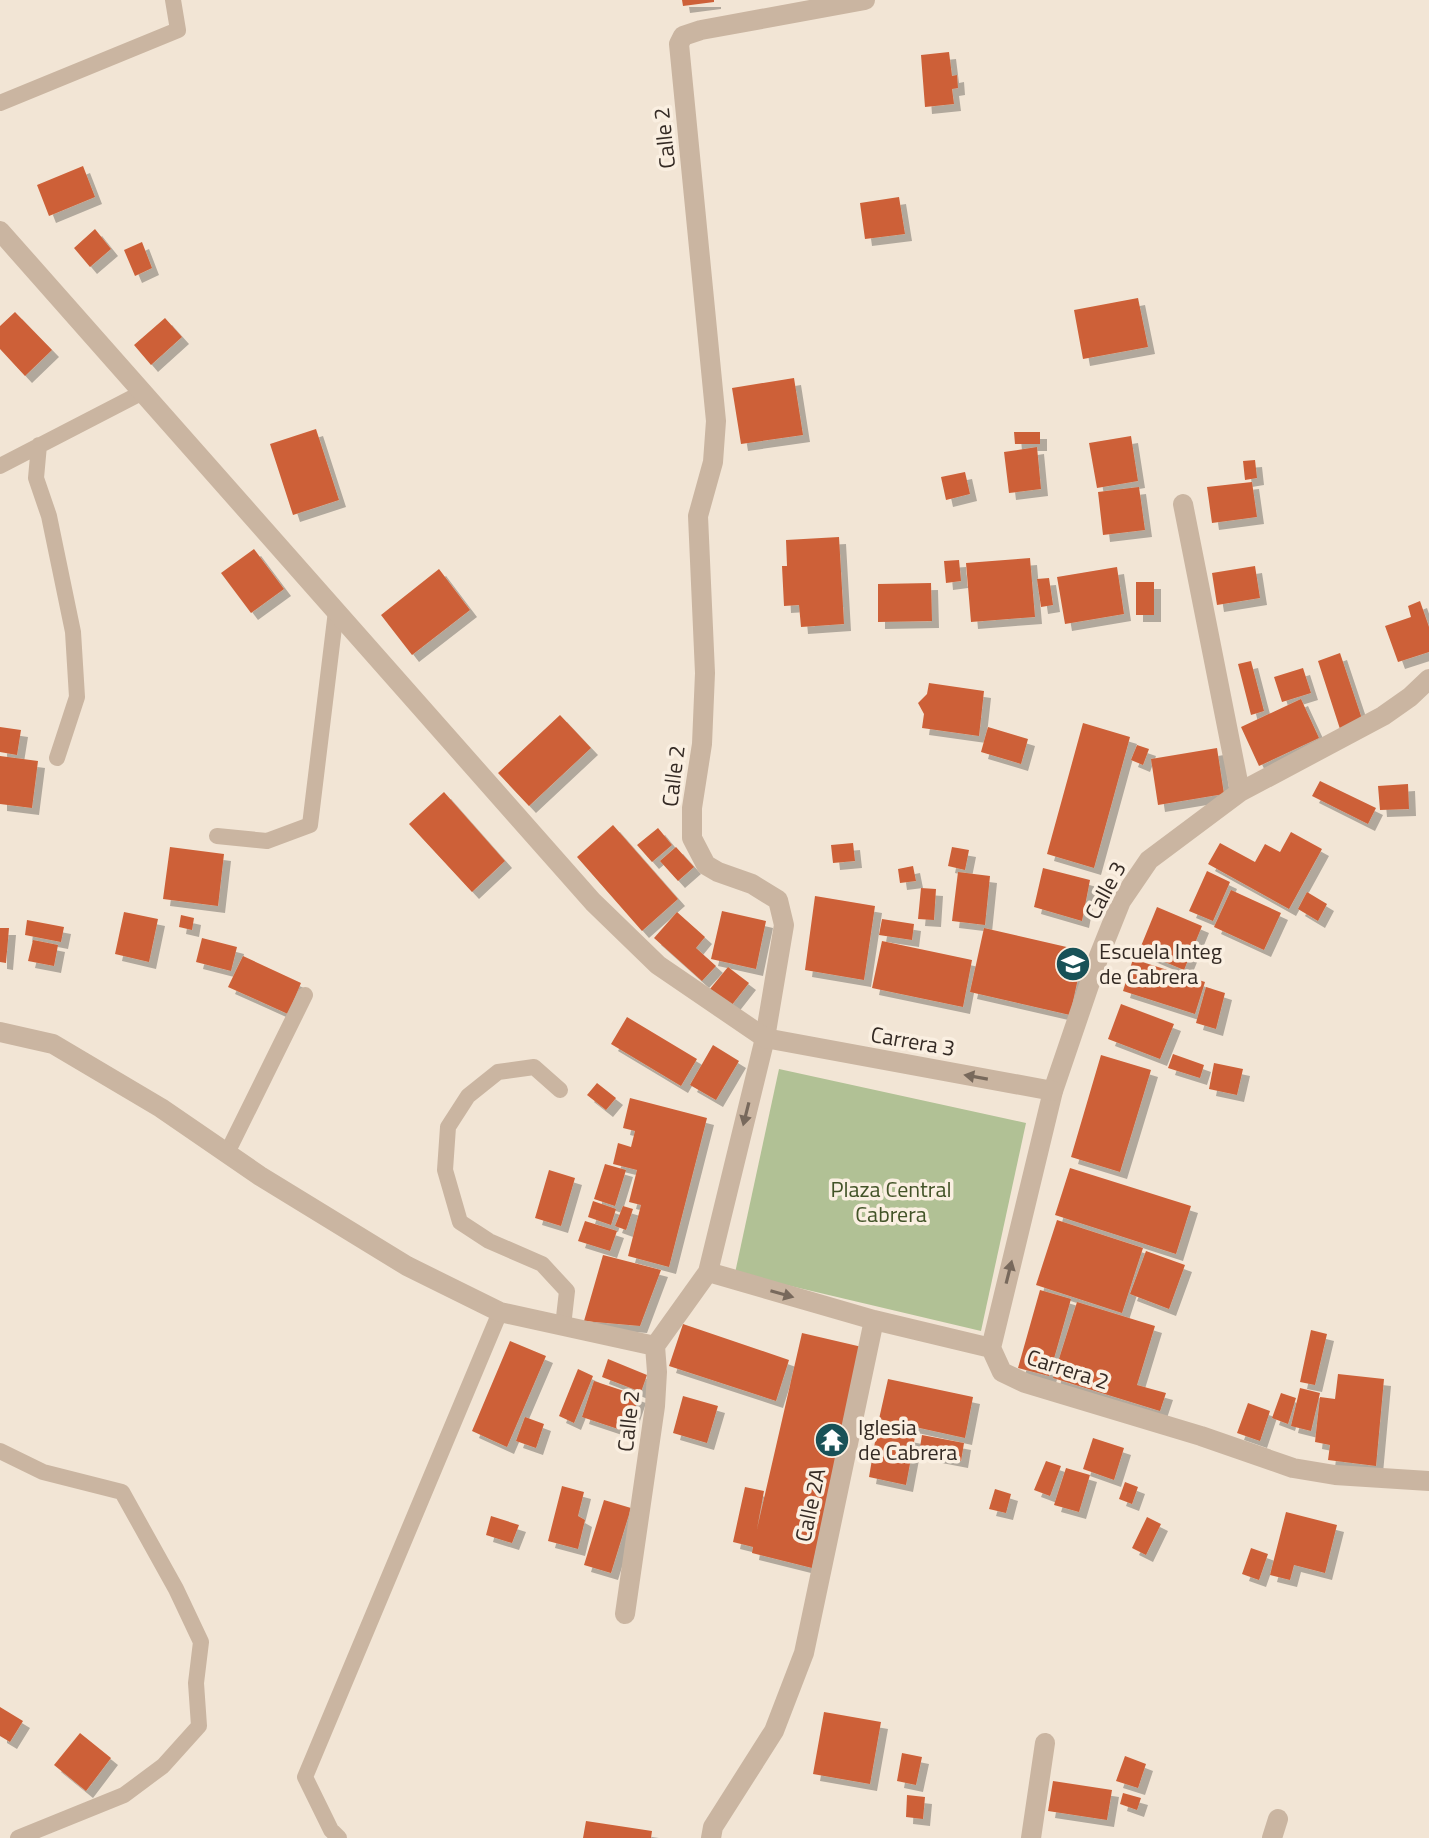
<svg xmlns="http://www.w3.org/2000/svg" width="1429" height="1838" font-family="'Titillium Web',sans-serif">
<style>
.green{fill:#b1c195}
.building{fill:#cd6138;filter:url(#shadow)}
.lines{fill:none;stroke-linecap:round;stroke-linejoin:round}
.service{stroke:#cab5a1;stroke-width:16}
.minor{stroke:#cab5a1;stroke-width:20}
.tertiary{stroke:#cab5a1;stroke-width:20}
.oneway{fill:#78695c}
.labels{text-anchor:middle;stroke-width:7;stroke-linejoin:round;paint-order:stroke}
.street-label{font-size:22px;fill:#342a24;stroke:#faefe1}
.poi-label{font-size:22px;fill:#342a24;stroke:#faefe1;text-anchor:start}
.park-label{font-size:22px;fill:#425327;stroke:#faefe1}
</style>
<defs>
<filter id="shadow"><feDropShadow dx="7" dy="7" stdDeviation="0" flood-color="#0004"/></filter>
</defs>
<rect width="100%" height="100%" fill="#f2e5d5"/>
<path class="green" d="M779,1069L1026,1123L981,1331L735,1273Z"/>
<path class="building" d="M682,0H714V2L683,6Z
M949,52L952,76L957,75L958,88L952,89L954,104L925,107L921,55Z
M83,166L95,197L49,216L37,185Z
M899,197L905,234L865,239L860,203Z
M95,229L111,249L90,267L74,248Z
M142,242L152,268L135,276L124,250Z
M1138,298L1148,347L1083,359L1074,310Z
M15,312L52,350L25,376L0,349V326Z
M165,318L182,337L151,365L134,345Z
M794,378L803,435L741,444L732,388Z
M316,429L339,500L293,515L270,444Z
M1014,432H1040V444H1015Z
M1131,436L1138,481L1097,488L1089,443Z
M1037,447L1041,489L1009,493L1004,452Z
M1255,460L1257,478L1245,480L1243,461Z
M965,472L970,494L946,500L941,477Z
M1252,482L1257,517L1212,523L1207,487Z
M1139,487L1145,530L1103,535L1098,492Z
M839,537L844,624L801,627L799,605L784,606L782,566H787L786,540Z
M254,549L284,589L251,613L221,573Z
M1030,558L1035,617L971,622L966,563Z
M959,560L961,581L946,583L944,561Z
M1255,566L1260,598L1217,605L1212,573Z
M1117,567L1124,614L1065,624L1057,577Z
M439,569L470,610L412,655L381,615Z
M1049,578L1053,605L1041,607L1037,579Z
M1136,582H1154V615H1136Z
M931,583L932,621L878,622V584Z
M1420,601L1429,627V652L1398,662L1385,626L1411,617L1408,606Z
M1340,653L1363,722L1340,729L1318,661Z
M1251,661L1264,711L1251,715L1238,664Z
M1303,668L1311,693L1282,702L1274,677Z
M929,683L984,691L979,736L922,728L924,714L918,703L927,694Z
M1301,699L1319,738L1259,766L1241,727Z
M560,715L591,748L529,806L498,773Z
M1083,723L1130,737L1094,868L1047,854Z
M0,727L21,730L17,755L0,752Z
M988,727L1028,739L1021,764L981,752Z
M1137,745L1149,749L1143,765L1131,760Z
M1217,748L1224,794L1158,805L1151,759Z
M0,756L38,761L32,808L0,804Z
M1320,781L1376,808L1368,824L1312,796Z
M1408,784L1409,809L1380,810L1378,786Z
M444,792L505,861L472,892L409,824Z
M613,825L678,899L642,931L577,857Z
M658,828L672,845L652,862L637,845Z
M1291,832L1322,849L1289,909L1208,864L1220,843L1255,862L1265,844L1280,852Z
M853,843L855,861L833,863L831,845Z
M170,847L224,854L218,906L163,899Z
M676,847L694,867L678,881L660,861Z
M952,847L969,850L965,870L948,866Z
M913,866L916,881L900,883L898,869Z
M1043,868L1090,880L1082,921L1034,907Z
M1207,871L1230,882L1213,921L1189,911Z
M958,872L990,876L985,925L952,921Z
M921,888L936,889L934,920L918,919Z
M1231,890L1281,913L1264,950L1214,927Z
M1307,892L1327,904L1318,921L1298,909Z
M815,896L875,906L864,980L805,970Z
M1157,907L1202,926L1184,970L1139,951Z
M722,911L766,921L756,969L711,959Z
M124,912L158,919L149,962L115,954Z
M677,912L705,937L696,948L716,966L702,981L654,938Z
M181,915L194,918L192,930L179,927Z
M882,919L914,924L912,940L879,935Z
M27,920L64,927L61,942L25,935Z
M0,928H9L6,963L0,962Z
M984,928L1084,951L1070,1015L970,992Z
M202,938L237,947L231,971L196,962Z
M33,940L58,945L54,966L28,961Z
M882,941L972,960L963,1007L872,988Z
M243,956L301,983L288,1014L228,987Z
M1133,959L1205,982L1195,1014L1123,991Z
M728,967L749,983L731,1006L710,989Z
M1206,987L1225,993L1216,1029L1196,1023Z
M1121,1004L1174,1024L1160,1059L1108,1039Z
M627,1017L697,1059L681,1086L611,1044Z
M713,1045L739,1061L716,1100L690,1085Z
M1173,1054L1204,1065L1200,1078L1168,1068Z
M1101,1055L1151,1070L1120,1172L1071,1157Z
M1214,1063L1243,1069L1237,1095L1209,1089Z
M597,1083L616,1098L606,1110L587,1095Z
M630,1098L707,1118L669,1267L628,1256L641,1205L629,1202L637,1170L613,1164L618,1143L631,1147L635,1131L623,1128Z
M605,1164L626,1170L615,1206L594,1199Z
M1070,1168L1191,1206L1176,1254L1055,1215Z
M549,1170L575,1178L561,1226L535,1218Z
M593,1201L616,1209L611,1225L588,1217Z
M623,1206L633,1209L626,1230L615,1226Z
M1057,1220L1143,1248L1122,1313L1036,1285Z
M585,1221L617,1231L610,1251L578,1241Z
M1146,1251L1185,1265L1169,1309L1130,1294Z
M603,1255L661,1270L640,1326L584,1321Z
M1040,1290L1071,1299L1049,1376L1018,1368Z
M1077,1302L1155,1326L1137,1385L1166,1393L1160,1411L1053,1378Z
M683,1324L789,1360L776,1401L669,1366Z
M1311,1330L1327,1334L1315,1385L1300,1382Z
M802,1333L862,1347L812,1568L752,1553L753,1547L733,1542L745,1487L764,1491L757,1529Z
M510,1341L546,1356L507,1447L472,1431Z
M608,1359L647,1375L641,1392L602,1377Z
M578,1369L593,1376L574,1423L559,1416Z
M1338,1374L1384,1379L1376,1466L1328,1460L1330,1445L1315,1442L1320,1397L1335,1399Z
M888,1379L973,1397L965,1438L879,1419Z
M594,1381L639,1396L627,1432L582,1417Z
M1300,1388L1320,1393L1311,1431L1291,1426Z
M1281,1393L1296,1398L1288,1424L1272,1418Z
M683,1396L718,1406L707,1443L673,1433Z
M1248,1403L1270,1411L1260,1441L1237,1433Z
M525,1417L544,1424L536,1448L516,1441Z
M877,1430L915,1437L906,1485L869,1477Z
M922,1435L964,1443L961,1461L919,1453Z
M1093,1438L1124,1448L1114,1480L1083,1469Z
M1046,1461L1061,1466L1050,1496L1034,1490Z
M1066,1468L1090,1475L1079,1512L1054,1505Z
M1125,1482L1138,1487L1132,1504L1119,1499Z
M562,1486L584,1492L578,1516L585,1520L578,1549L548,1541Z
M995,1489L1011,1494L1006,1513L989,1509Z
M604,1500L631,1508L611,1573L584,1565Z
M1286,1512L1337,1525L1325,1573L1294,1565L1290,1580L1270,1575Z
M491,1516L519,1525L512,1543L486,1535Z
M1147,1517L1161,1524L1146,1555L1132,1548Z
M1251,1548L1268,1554L1259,1580L1242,1574Z
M0,1707L23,1721L10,1742L0,1736Z
M824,1712L881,1722L870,1784L813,1774Z
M80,1733L111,1758L86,1791L54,1765Z
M902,1753L922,1757L916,1785L897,1781Z
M1125,1756L1146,1764L1138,1788L1116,1781Z
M1053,1781L1112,1790L1107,1820L1048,1811Z
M1123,1793L1141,1798L1137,1810L1120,1804Z
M907,1795L925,1797L923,1819L906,1817Z
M586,1821L652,1831L651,1838H583Z"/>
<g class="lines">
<path class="service" d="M0,103L178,30L173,0
M39,445L36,478L49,516L73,632L77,697L57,758
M0,466L143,392
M217,836L267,841L310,825L336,611
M560,1090L534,1067L498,1072L468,1096L448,1127L445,1170L460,1222L489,1241L542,1264L567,1291L563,1326
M227,1153L305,995
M0,1451L43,1472L122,1492L176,1589L201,1642L196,1683L199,1726L163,1766L124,1795L18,1838
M339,1838L331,1830L305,1777L500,1312"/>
<path class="minor" d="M1183,504L1240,792
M0,1032L53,1044L161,1108L260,1176L407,1266L500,1312L655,1346
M708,1272L874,1320L991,1348
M991,1348L1053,1091L1099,956L1121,901L1149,860L1240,792L1383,716L1410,697L1429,679
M991,1348L1002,1372L1025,1383L1201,1436L1293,1468L1335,1475L1429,1481
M625,1614L655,1406L657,1372L655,1346L708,1272L765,1038L784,925L778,900L752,884L718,872L706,865L692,838V808L702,744L705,673L698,516L713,462L716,421L679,44L683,36L701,30L865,0
M711,1838L713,1827L774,1731L804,1653L874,1320
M1031,1838L1045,1743
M1272,1838L1278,1819"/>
<path class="tertiary" d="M0,231L593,902L658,965L765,1038L1053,1091"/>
</g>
<defs><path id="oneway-solid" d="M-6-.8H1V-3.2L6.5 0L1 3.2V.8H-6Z" transform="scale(2)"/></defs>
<g class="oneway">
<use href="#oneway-solid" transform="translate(976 1077) rotate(-170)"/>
<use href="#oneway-solid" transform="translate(746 1114) rotate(104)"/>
<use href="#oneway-solid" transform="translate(1009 1272) rotate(-76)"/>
<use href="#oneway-solid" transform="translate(782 1294) rotate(16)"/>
</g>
<defs>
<g id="school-disc" transform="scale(1.8)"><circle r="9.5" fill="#185157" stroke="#faefe1"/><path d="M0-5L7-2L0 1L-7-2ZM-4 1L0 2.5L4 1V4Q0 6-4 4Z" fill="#fff"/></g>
<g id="temple-disc" transform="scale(1.8)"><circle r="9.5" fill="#185157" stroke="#faefe1"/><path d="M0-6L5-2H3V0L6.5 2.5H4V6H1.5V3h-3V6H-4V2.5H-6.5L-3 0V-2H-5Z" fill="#fff"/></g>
</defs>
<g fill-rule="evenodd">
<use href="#school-disc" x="1073" y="964"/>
<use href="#temple-disc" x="832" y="1440"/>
</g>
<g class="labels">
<g class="street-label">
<text transform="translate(664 138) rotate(-96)" y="8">Calle 2</text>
<text transform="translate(673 776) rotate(-83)" y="8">Calle 2</text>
<text transform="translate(1105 890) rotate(-62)" y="8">Calle 3</text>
<text transform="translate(913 1041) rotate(10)" y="8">Carrera 3</text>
<text transform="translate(1068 1369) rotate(18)" y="8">Carrera 2</text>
<text transform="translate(628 1421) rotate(-84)" y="8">Calle 2</text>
<text transform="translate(810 1505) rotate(-78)" y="8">Calle 2A</text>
</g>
<g class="poi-label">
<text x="1099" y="959">Escuela Integ<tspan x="1099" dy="25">de Cabrera</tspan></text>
<text x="858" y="1435">Iglesia<tspan x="858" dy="25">de Cabrera</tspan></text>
</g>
<g class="park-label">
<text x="891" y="1197">Plaza Central<tspan x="891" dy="25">Cabrera</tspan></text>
</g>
</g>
</svg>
